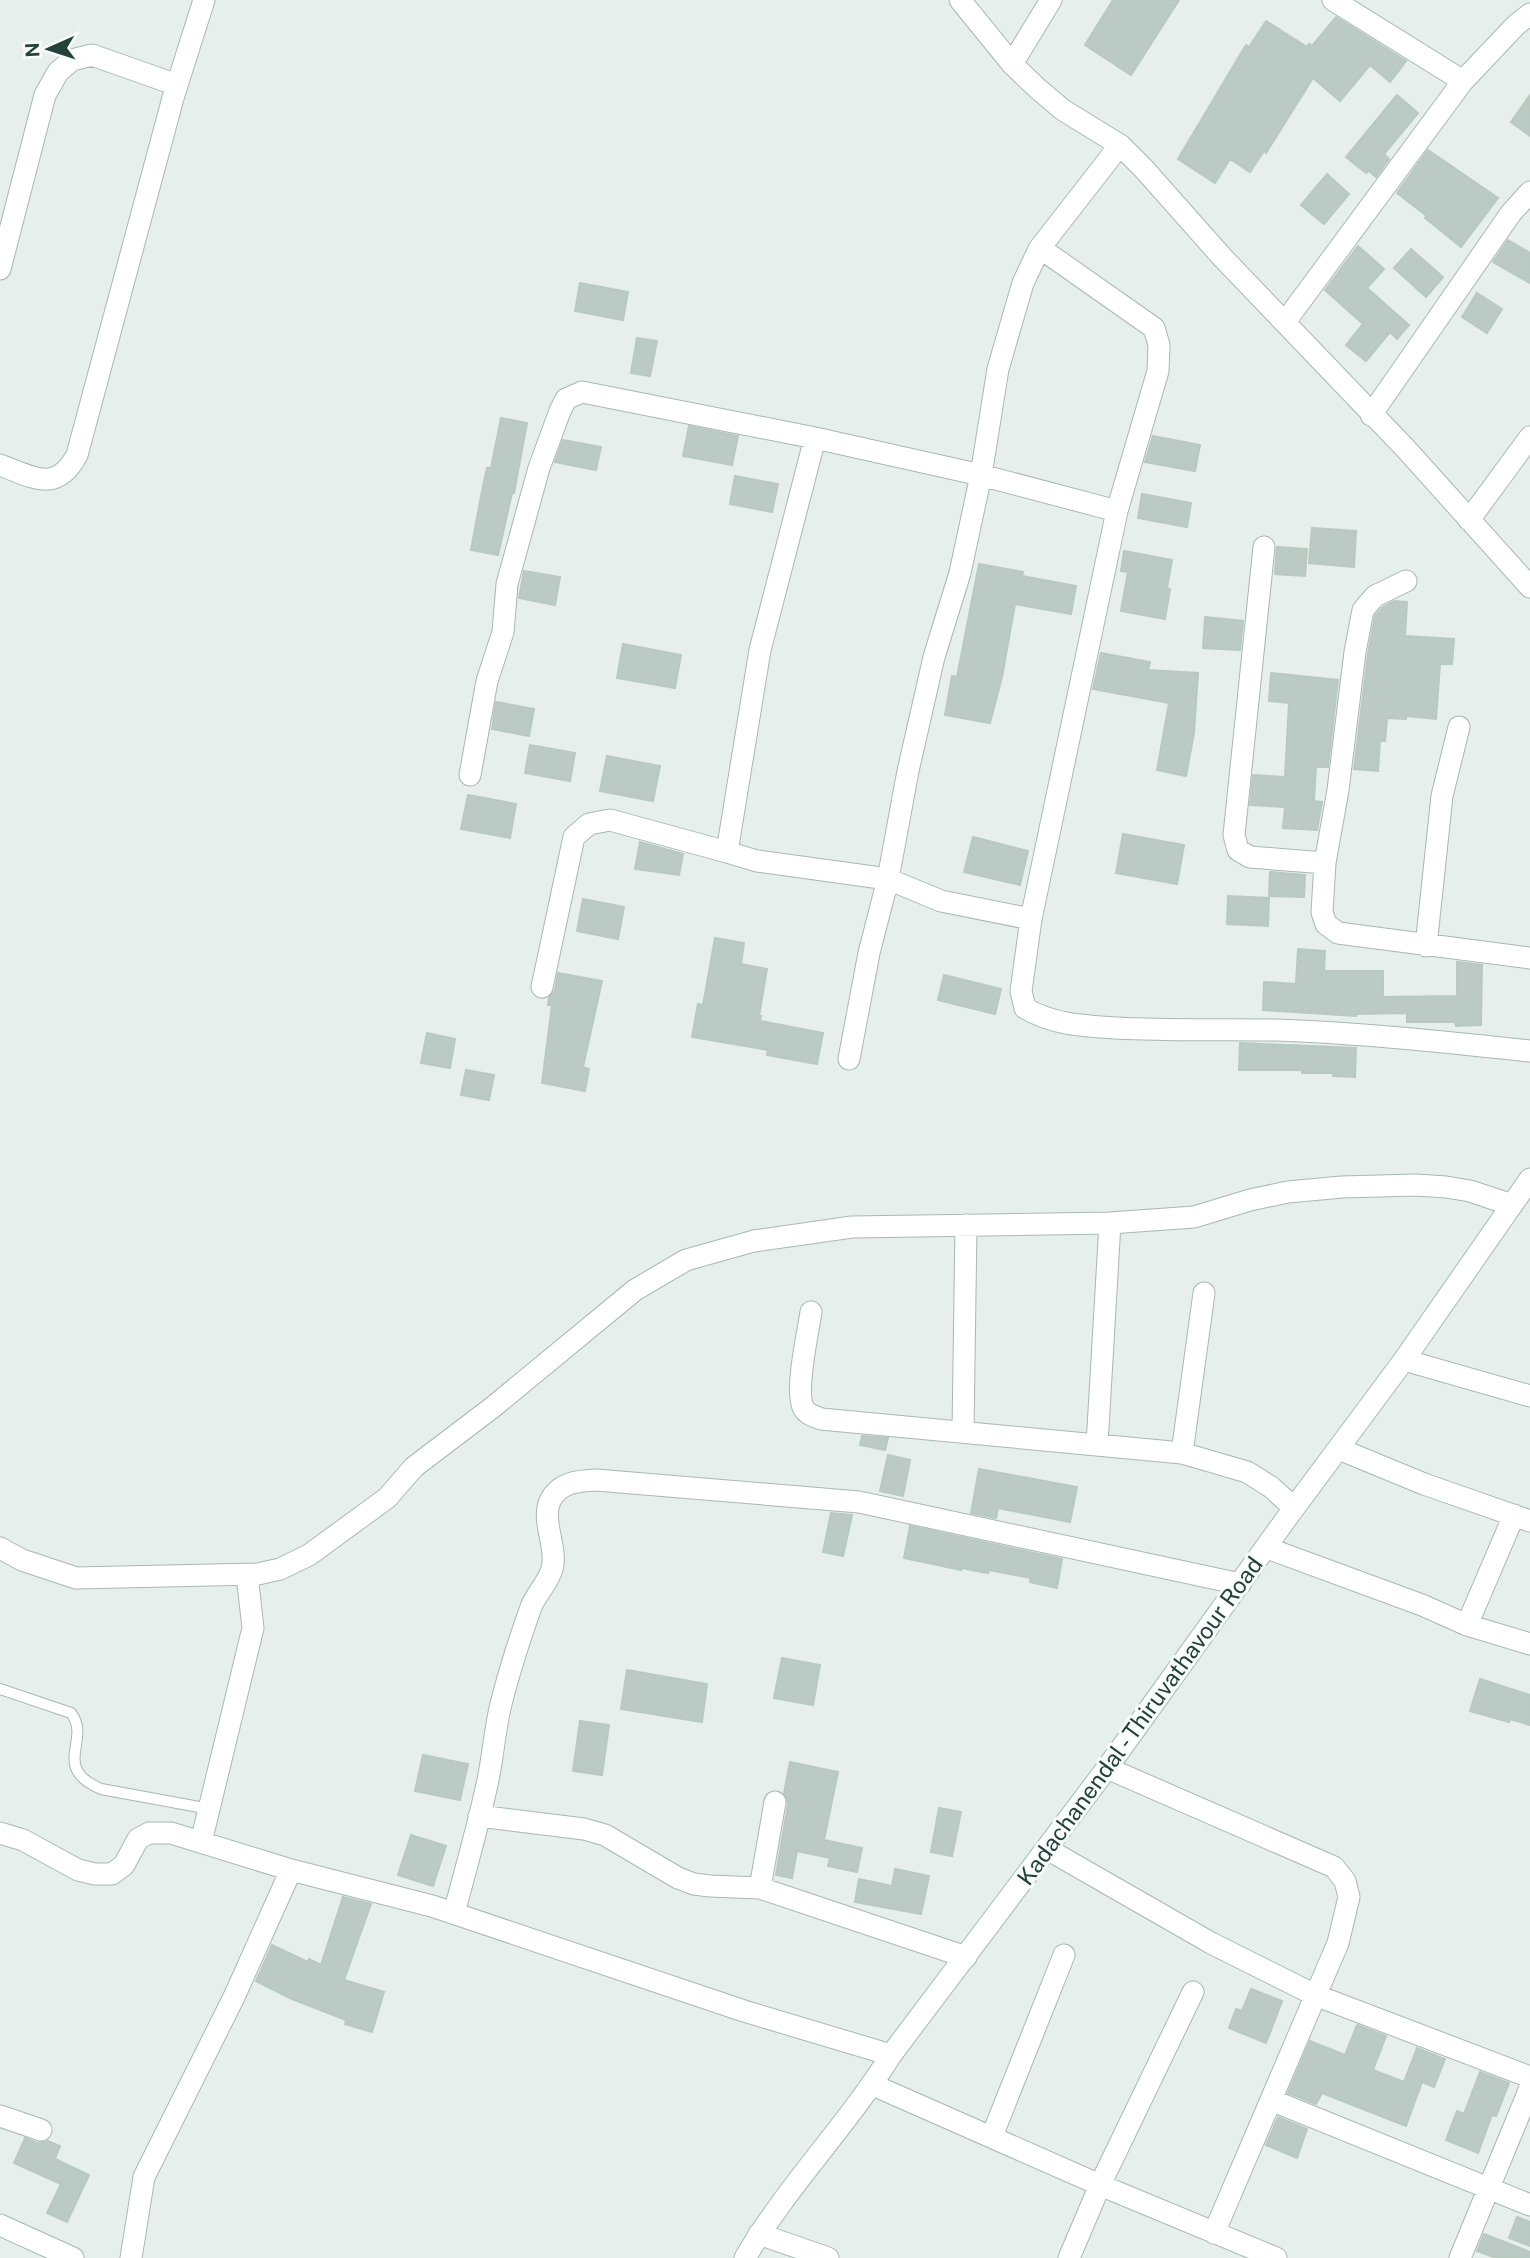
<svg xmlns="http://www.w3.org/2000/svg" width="1530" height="2258" font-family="'Public Sans',sans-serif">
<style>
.building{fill:#bbcac4;stroke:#b8c9c2;stroke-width:2}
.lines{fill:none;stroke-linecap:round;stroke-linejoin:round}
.service-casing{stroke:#a8b8b2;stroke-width:12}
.minor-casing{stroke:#a8b8b2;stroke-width:23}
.secondary-casing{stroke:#a4bbb3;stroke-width:23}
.service{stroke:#fff;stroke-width:10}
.minor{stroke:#fff;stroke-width:21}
.secondary{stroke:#fff;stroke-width:21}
.labels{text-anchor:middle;stroke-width:6;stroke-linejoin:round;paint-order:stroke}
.street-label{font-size:23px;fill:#24423a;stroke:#f7fbf9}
</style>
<rect width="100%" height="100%" fill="#e6efeb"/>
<path class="building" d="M1113,0H1179L1131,75L1085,45Z
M1336,17L1406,61L1390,82L1370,65L1340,101L1313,78L1266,153L1264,151L1250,172L1230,159L1215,183L1178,159L1246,45L1249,47L1266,21L1307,47L1309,44L1312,46Z
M1397,95L1418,113L1384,154L1389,159L1376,177L1369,171L1366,173L1346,157Z
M1530,95V136L1511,122Z
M1428,150L1498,198L1461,247L1425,218L1427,216L1397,193Z
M1327,174L1349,194L1324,224L1301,205Z
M1508,240L1530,253V283L1493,262Z
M1358,246L1384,269L1367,288L1409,325L1397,339L1390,332L1366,361L1346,345L1363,324L1325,290Z
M1411,249L1443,277L1426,297L1394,268Z
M580,283L628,292L623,320L575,311Z
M1477,293L1502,309L1487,333L1462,317Z
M637,338L657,341L650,376L631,373Z
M501,418L527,423L514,493H512L498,555L471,550L482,491L487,468H491Z
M689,426L738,436L732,465L683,456Z
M1153,436L1200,445L1195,471L1145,462Z
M563,440L601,447L596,470L555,462Z
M735,476L778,484L772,512L730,504Z
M1142,494L1191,503L1187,527L1138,518Z
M1312,528L1356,531L1354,567L1309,563Z
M1277,547L1307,549L1305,576L1275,574Z
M1124,551L1172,560L1167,588L1170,589L1165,619L1121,611L1128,572L1121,571Z
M979,564L1023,572L1022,576L1076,586L1071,614L1015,604L1002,677L990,723L945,715L952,676L957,677Z
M524,571L560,577L555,605L519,598Z
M1394,601L1407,602L1405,636L1454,639L1452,664H1440L1436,719L1406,716V719L1387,718L1385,741H1380L1378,771L1354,769L1368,654L1375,616L1383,607Z
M1205,617L1243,621L1240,650L1203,648Z
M623,644L681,655L675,688L617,678Z
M1101,653L1150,662L1148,670L1198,673L1194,733L1186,776L1157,770L1169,703L1093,689Z
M1271,673L1338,680L1328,767H1316L1314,801L1322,802L1317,830L1283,828L1285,807L1250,805L1253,775L1285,777L1289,703L1269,701Z
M496,702L534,709L529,736L492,729Z
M530,745L575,753L570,781L525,773Z
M607,756L660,766L653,801L600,791Z
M468,795L516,804L510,838L461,829Z
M1123,834L1184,845L1177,884L1116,873Z
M973,837L1028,851L1020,885L964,872Z
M640,842L683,854L679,875L635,869Z
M1270,872L1305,875L1304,897L1269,896Z
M1228,896L1269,898L1268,926L1227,924Z
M583,899L624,907L618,939L577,931Z
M715,938L744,943L741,964L767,969L759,1016H761L760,1021L823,1033L817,1064L767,1055L768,1050L692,1037L698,1004L703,1005Z
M1298,949L1325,951L1324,971H1383V997L1457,996V962L1482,965L1481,1025L1456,1026L1455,1022H1407V1013L1356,1014V1016L1263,1010L1264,982L1296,984Z
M558,973L602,981L583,1067L589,1069L585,1091L542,1083L552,1005H548L549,998L555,990Z
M944,975L1001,989L995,1014L938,1000Z
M427,1033L455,1039L450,1068L421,1063Z
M1240,1043L1356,1048L1355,1077L1333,1076V1073H1302V1070H1239Z
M466,1070L494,1075L489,1100L461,1095Z
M862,1436L888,1438L885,1450L860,1445Z
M888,1455L910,1460L903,1496L880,1491Z
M979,1469L1077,1487L1070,1522L998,1508L996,1518L971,1513Z
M831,1513L852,1515L843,1556L823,1552Z
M910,1526L1062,1559L1057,1588L1030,1582L1031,1578L989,1570L988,1573L961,1568V1570L904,1558Z
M782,1658L820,1665L813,1705L774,1698Z
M627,1670L707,1684L702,1722L621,1709Z
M1480,1679L1530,1695V1725L1510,1719L1509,1722L1470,1711Z
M580,1721L609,1725L602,1775L573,1771Z
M423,1755L468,1764L460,1800L415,1791Z
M790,1762L838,1772L824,1840L862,1848L857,1872L828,1866L830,1858L797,1851L792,1878L776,1875L788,1804L784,1793Z
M939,1808L961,1812L952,1856L931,1852Z
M411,1835L446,1846L433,1886L398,1875Z
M895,1869L929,1876L921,1914L855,1902L859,1879L892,1886Z
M343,1897L371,1904L344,1980L384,1992L372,2032L345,2024L346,2020L292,1999L256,1981L272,1945L308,1962L309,1959L321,1965Z
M1251,1989L1282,2001L1266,2043L1229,2028L1236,2009L1242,2011Z
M1357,2025L1386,2036L1373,2070L1404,2082L1417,2048L1445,2059L1434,2087L1422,2082L1406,2126L1322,2093L1316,2104L1288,2093L1310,2041L1345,2055Z
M1480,2072L1509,2083L1496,2116L1492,2115L1478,2153L1446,2140L1457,2111L1464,2114Z
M1278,2117L1307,2129L1297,2158L1266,2145Z
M25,2138L37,2143L48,2141L60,2146L55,2159L89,2175L67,2222L47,2213L61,2184L14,2163Z
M1517,2217L1530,2222V2246L1509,2238Z
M1484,2234L1530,2252V2258H1496L1477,2251Z"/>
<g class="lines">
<g class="service-casing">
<path id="service" d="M0,1689L71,1713C92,1740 50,1767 101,1789L210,1809"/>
</g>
<g class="minor-casing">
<path id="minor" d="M960,0L1012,64L1037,88L1063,110L1120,145L1144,169L1222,257L1406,449L1530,587
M1333,0L1463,81
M1012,64L1051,0
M1040,248L1154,328L1159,345L1158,371L1117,511
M0,269L45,95L58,72L72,60L92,55L177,85
M1285,322L1463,81L1516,25L1530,14
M1371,415L1511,213L1530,192
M815,438L760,650L727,852L757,861L888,879L941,901L1031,919
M0,465C33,477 56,494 77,455L173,98L204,0
M1469,520L1530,437
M1264,547L1234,835L1238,850L1250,857L1325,863
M1406,581L1375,596L1363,610L1355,652L1338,790L1325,863L1322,912L1326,924L1338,933L1530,958
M470,775L487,681L503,632L507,584L539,468L560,411L566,399L582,392L815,438L981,475L1117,511L1031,919L1021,991L1025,1008C1053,1025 1085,1026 1117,1028C1170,1031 1223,1029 1276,1030C1361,1033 1446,1042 1530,1051
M1426,946L1442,796L1459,727
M542,987L574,837L589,824L610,820L727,852
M849,1059L869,953L888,879L908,771L934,657L960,573L981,475L998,369L1023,283L1039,249L1120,145
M811,1312C808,1333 795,1389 803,1407C807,1415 814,1416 821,1419L1182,1453L1247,1472L1271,1487L1294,1508
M1404,1360L1530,1396
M963,1432L966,1225
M1097,1445L1110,1223
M1339,1449L1424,1484L1530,1521
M1182,1453L1204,1293
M1514,1515L1467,1625L1530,1644
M0,1548L22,1560L76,1578L258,1574L280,1569L309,1555L387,1498L414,1467L493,1407L635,1290L686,1260L754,1241L852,1227L1110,1223L1194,1217L1250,1200L1288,1192L1342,1187L1416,1185L1446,1187L1470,1191L1512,1205
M1267,1548L1422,1605L1467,1625
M1107,1768L1334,1867L1345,1881L1349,1897L1338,1943L1214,2233
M479,1816L584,1829L605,1835L678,1878L694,1884L710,1886L760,1888L966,1957
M0,1833L23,1840L78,1870L95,1874H112L124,1865L138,1839L149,1833H171L291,1870L432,1906L744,2011L891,2055
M201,1842L253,1628L247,1575
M1047,1849L1211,1943L1315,1995L1530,2077
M760,1888L775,1802
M454,1913C465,1872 477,1830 486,1789C493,1761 494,1732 501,1704C509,1672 520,1638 531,1607C536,1594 548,1583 552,1569C558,1548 541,1521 550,1501C559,1482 578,1481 596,1480L859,1502L1240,1584
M873,2085L1100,2185L1276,2258
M1271,2100L1530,2205
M0,2116L41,2130
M992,2136L1064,1955
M0,2225L73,2258
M759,2234L828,2258
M131,2258L144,2177L234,1997L291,1870
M1069,2258L1100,2185L1193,1992
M1460,2258L1530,2088"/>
</g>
<g class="secondary-casing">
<path id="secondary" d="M745,2258C787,2186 847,2126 891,2055L1107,1768L1294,1508L1404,1360L1530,1179"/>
</g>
<use href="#service" class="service"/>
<use href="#minor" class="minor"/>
<use href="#secondary" class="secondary"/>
</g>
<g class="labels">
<g class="street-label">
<text transform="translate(1140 1721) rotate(-54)" y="8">Kadachanendal - Thiruvathavour Road</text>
</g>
</g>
<g transform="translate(49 49) rotate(267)" stroke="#f7fbf9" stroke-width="5" paint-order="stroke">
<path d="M0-5L12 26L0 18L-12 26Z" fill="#24423a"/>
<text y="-10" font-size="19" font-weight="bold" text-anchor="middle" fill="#24423a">N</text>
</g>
</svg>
